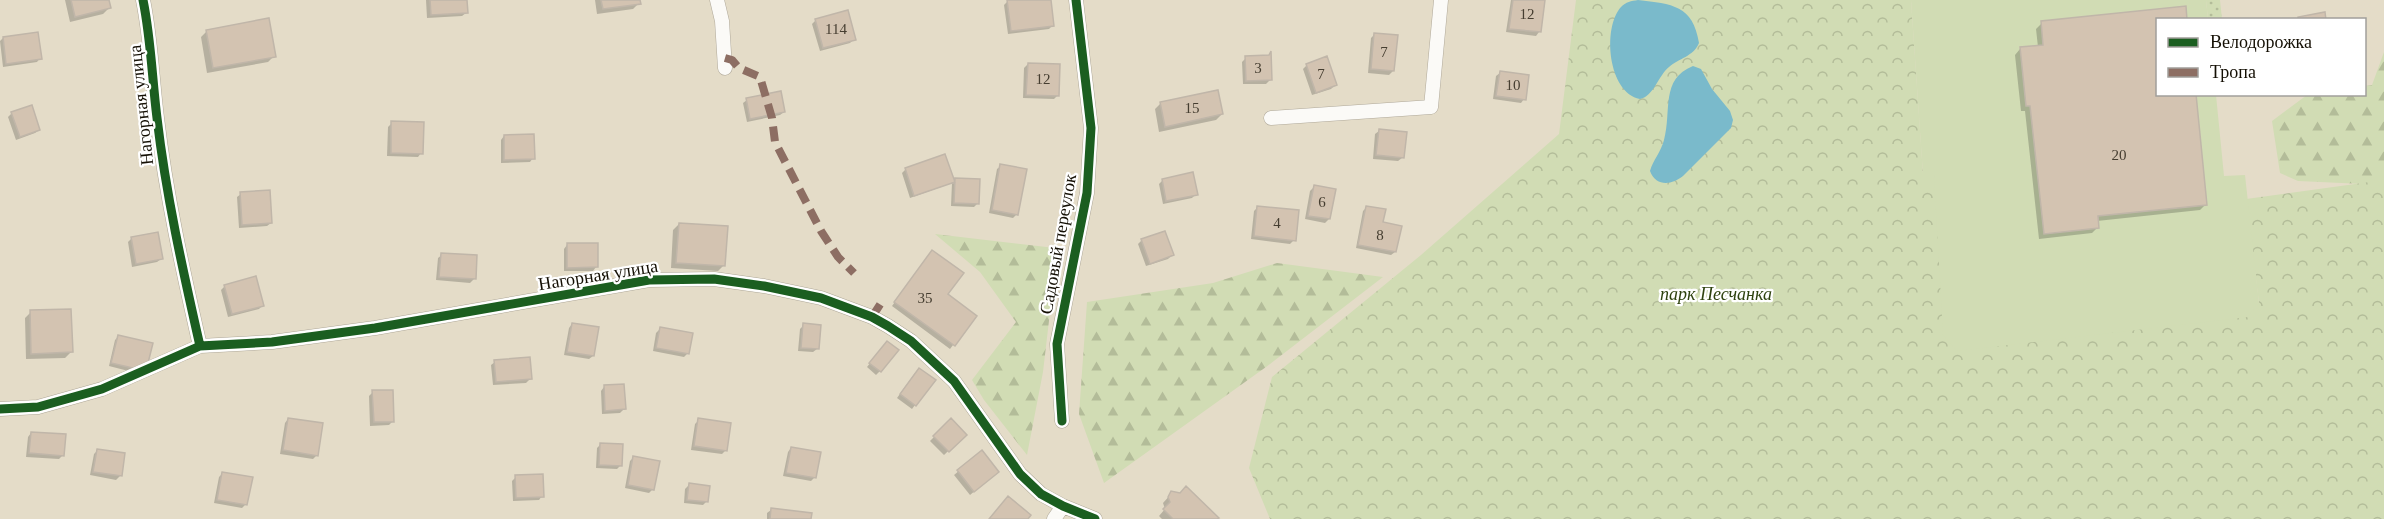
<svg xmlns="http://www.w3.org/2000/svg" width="2384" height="519" font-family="Georgia,serif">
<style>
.grass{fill:url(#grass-dots)}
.forest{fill:url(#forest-firs)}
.park{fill:url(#park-crowns)}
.pitch{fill:#d1dcb4}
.water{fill:#7abacb}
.shadow{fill:#0003}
.building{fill:#d3c3b1;stroke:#c0b6a9;stroke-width:1.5}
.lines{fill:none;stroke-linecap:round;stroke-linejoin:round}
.minor-casing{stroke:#afa899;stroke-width:15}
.minor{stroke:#fbfaf7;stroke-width:14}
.quiet{stroke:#8d6e63;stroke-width:8;stroke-dasharray:15 8;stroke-linecap:butt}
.cycleway-casing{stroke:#fff;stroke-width:13}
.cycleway{stroke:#1b5e20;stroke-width:9}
.labels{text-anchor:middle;stroke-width:4.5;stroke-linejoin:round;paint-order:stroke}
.number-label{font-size:15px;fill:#453d30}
.street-label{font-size:18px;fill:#140f04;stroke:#fff}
.park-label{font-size:18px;font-style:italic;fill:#2e420f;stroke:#fff}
</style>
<defs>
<pattern id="grass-dots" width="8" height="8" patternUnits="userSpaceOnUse" patternTransform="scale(1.5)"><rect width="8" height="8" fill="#d1dcb4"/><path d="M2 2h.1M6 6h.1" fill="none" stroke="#b3bc99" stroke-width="1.8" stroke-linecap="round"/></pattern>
<pattern id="forest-firs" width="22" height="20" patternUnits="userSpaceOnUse" patternTransform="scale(1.5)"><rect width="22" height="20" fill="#d1dcb4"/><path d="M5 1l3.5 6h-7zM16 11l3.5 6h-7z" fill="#b3bc99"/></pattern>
<pattern id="park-crowns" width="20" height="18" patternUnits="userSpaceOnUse" patternTransform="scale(1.5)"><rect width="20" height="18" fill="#d1dcb4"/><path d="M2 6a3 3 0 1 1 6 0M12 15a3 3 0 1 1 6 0" fill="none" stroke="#b3bc99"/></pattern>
</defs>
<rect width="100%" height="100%" fill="#e4dcc8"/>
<path class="grass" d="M2206,0H2220L2222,19H2208Z"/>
<path class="forest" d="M2384,52V189L2363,184L2298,181L2280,173L2272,121L2307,95L2364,94L2365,86L2372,85Z
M935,234L1064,249L1052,295L1043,372L1027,455L984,400L972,380L1016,322L980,272Z
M1277,263L1383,277L1266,367L1104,483L1079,414L1087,302L1213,283Z"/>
<path class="park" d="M1576,0H1911L1923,174L1934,175L2259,303L2246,199L2384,180V519H1270L1249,468L1272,377L1421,255L1559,134Z"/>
<path class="pitch" d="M1911,0H2206L2208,19L2158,20V94L2216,95L2224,176L2245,175L2259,303L2248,317L1957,351L1943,335L1934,175H1923Z"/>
<path class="water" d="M1638,0C1672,4 1693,5 1699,43C1693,57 1679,58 1669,67C1658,76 1654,96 1640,99C1608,93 1602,28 1621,7C1626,2 1631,1 1638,0Z
M1693,66L1701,69L1712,89L1730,111L1733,120L1731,128L1683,176C1672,185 1656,187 1650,171C1653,160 1661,152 1664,140C1672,111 1660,79 1693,66Z"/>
<path class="shadow" d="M65,0H107L109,8L103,14L70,22Z
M426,0H466V13L462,16L427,18Z
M595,0H639V3L633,9L597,14Z
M1018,0H1049L1053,25L1049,29L1008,34L1004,5L1008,1Z
M1511,0H1537L1539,32L1536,36L1506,32Z
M816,20L854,39L850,43L820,51L812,24Z
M2158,20V94L2206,204L2200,210L2097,221L2098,227L2092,233L2039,239L2025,111H2021L2015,55L2020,49L2038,47L2036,29L2042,23Z
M207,31L274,56L268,62L207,73L201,37Z
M1375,34L1393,71L1389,75L1368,73L1371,38Z
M3,38L40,58L37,62L3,67L0,41Z
M1246,58L1270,80L1266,84H1243L1242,62Z
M1028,64L1058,95L1054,99L1023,98L1024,68Z
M1307,65L1335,85L1331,89L1312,95L1303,69Z
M1500,73L1524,99L1521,103L1493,99L1496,76Z
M747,100L784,112L780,115L747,122L743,103Z
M1161,103L1222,114L1216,120L1159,132L1155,109Z
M12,113L39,130L35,133L16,140L8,117Z
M392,123L421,153L418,157L387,156L388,127Z
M1379,131L1402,158L1398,161L1373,159L1375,134Z
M504,136L533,158L530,162L501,163V140Z
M1001,166L1017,214L1013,218L989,213L997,169Z
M906,169L953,182L955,179L978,203L974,207L951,206L952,183L910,198L902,173Z
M1163,180L1196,194L1192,198L1163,204L1159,184Z
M1314,187L1329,219L1325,223L1305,219L1310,191Z
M241,194L271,223L267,226L239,228L237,197Z
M1258,207L1294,240L1290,244L1251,239L1254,211Z
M1367,207L1381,223L1395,252L1391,255L1356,248L1363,211Z
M679,224L724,265L718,271L671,268L673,230Z
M132,238L161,259L157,262L132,267L128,242Z
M1142,240L1172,255L1168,259L1146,266L1138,244Z
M567,245L596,267L593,271H564V249Z
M442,255L474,279L470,283L436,280L438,258Z
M928,256L946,295L975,316L950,349L892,306Z
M225,286L263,305L259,309L228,317L221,290Z
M31,312L71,352L65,358L26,359L25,318Z
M572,324L593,356L589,359L564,355L569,328Z
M804,325L817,349L813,352L798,351L800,329Z
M660,329L688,353L684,357L653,351L656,333Z
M119,336L140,374L109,366L115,340Z
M884,346L880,371L876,375L867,367Z
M495,362L530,379L526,383L493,385L491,365Z
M915,373V405L912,409L897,398Z
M604,387L624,409L620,413L602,414L601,391Z
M373,392L393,421L389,425L370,426L369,396Z
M288,419L317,455L313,459L280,454L285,423Z
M699,420L726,450L722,454L691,450L695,424Z
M951,420L965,435L944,455L930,441Z
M31,433L63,455L59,459L26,457L28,437Z
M601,444L621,465L617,469L596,468L597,448Z
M791,448L815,477L811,481L783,476L788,452Z
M98,450L120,476L116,480L90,475L94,454Z
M982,452L994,475L970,495L954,475Z
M634,457L653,489L649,493L625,488L630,461Z
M223,473L246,504L242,508L214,503L219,477Z
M516,477L542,496L539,500L513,501L512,481Z
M689,485L707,501L703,505L684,503L685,489Z
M1172,493L1215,519H1162L1159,516L1165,509L1163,503Z
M771,510L809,519H767V513Z"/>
<path class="building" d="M71,0H109L111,8L75,17Z
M430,0H467L468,13L431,15Z
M601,0H640L641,4L603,9Z
M1007,0H1051L1054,26L1011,31Z
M1513,0H1545L1541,32L1509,29Z
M2186,6L2187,20H2158V94H2196L2207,205L2098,216L2099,228L2044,234L2030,106H2026L2020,47L2043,45L2041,21Z
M848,10L856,40L823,48L815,19Z
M2325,12L2326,20H2298V17Z
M269,18L276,57L213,68L206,30Z
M38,32L42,59L6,64L3,37Z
M1374,33L1398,35L1394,71L1371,69Z
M1271,51L1272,80L1246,81L1245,56L1269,55Z
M1327,56L1337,85L1316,93L1306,64Z
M1028,63L1060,64L1059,96L1026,95Z
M1500,71L1529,75L1526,100L1496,96Z
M1218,90L1223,114L1165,127L1160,102Z
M781,91L785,112L750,119L746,98Z
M32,105L40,130L20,137L11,112Z
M391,121L424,122L423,154L391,153Z
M1379,129L1407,132L1404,158L1376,155Z
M534,134L535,159L504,160V135Z
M945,154L955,182L914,196L905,168Z
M1000,164L1027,169L1018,215L992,210Z
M1193,172L1198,195L1166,201L1162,179Z
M955,178L980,179L979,204L954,203Z
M1314,185L1336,189L1330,219L1308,216Z
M270,190L272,223L242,225L240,192Z
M1257,206L1299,210L1296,241L1254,236Z
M1366,206L1386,209L1383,222L1402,226L1396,252L1358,245Z
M679,223L728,226L725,266L676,263Z
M1165,231L1174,255L1150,264L1141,239Z
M158,232L163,259L136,264L131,237Z
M567,243H598V267L567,268Z
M932,250L964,273L948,294L977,316L955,346L894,302Z
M441,253L477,255L476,279L439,277Z
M256,276L264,306L232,314L224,285Z
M71,309L73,352L31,354L30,310Z
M572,323L599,327L594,356L567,352Z
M803,323L821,325L819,349L801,348Z
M660,327L693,333L689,354L656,348Z
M118,335L153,343L146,371L111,363Z
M887,341L899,350L881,372L869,363Z
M530,357L532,379L496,382L494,360Z
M919,368L936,380L916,406L900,394Z
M624,384L626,409L605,411L604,385Z
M372,390H393L394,422H374Z
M288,418L323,423L318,456L283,450Z
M698,418L731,423L727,451L694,446Z
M951,418L967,435L949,452L933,436Z
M31,432L66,434L64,456L29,453Z
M600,443L623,444L622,466L599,465Z
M791,447L821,452L816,478L786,473Z
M97,449L125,453L122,476L93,472Z
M982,450L999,472L974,492L957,470Z
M633,456L660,461L654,490L628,485Z
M222,472L253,477L247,505L217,500Z
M543,474L544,497L516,498L515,475Z
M689,483L710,486L708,502L687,500Z
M1186,486L1219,518L1217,519H1173L1163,509L1170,502L1168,497L1171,491L1180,493Z
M1008,496L1031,515L1028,519H989Z
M771,508L812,513L811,519H770Z"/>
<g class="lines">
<g class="minor-casing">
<path id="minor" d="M143,0C151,39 152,78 157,118C166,195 183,271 200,346
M717,0L722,21L725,68
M1271,118L1431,107L1441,0
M0,409L38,407L102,389L200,346L272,342L375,328L649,280L714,279L764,286L821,298L872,317L888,326L911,341L954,381L1020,474L1041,494L1063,506L1095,519
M1062,421L1057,344L1087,193L1091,128L1076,0
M1054,519L1063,506"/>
</g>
<use href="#minor" class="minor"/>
<path class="quiet" d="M725,58L732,60L739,68L760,77L772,118L775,142L821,231L838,257L854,273
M872,317L883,300"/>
<g class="cycleway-casing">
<path id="cycleway" d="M143,0C151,39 152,78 157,118C166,195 183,271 200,346
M0,409L38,407L102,389L200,346L272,342L375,328L649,280L714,279L764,286L821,298L872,317L888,326L911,341L954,381L1020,474L1041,494L1063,506L1095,519
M1062,421L1057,344L1087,193L1091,128L1076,0"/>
</g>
<use href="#cycleway" class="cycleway"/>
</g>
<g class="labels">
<g class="number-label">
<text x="1527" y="19">12</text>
<text x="836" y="34">114</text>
<text x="1384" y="57">7</text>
<text x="1258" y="73">3</text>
<text x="1321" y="79">7</text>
<text x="1043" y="84">12</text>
<text x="1513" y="90">10</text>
<text x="1192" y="113">15</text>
<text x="2119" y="160">20</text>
<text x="1322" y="207">6</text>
<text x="1277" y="228">4</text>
<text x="1380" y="240">8</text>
<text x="925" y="303">35</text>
</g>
<g class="street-label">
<text transform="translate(141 105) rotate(-96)" y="6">Нагорная улица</text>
<text transform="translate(1058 244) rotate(-80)" y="6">Садовый переулок</text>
<text transform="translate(598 275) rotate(-9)" y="6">Нагорная улица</text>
</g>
<g class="park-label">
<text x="1716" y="300">парк Песчанка</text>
</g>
</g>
<rect x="2156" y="18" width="210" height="78" fill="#ffffff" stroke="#a19f9b" stroke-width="1.5"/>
<rect x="2168" y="38" width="30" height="9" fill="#1b5e20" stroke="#a19f9b" stroke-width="1.5"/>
<text x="2210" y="48" font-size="18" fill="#140f04">Велодорожка</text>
<rect x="2168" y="68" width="30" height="9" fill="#8d6e63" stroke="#a19f9b" stroke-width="1.5"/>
<text x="2210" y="78" font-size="18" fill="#140f04">Тропа</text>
</svg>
